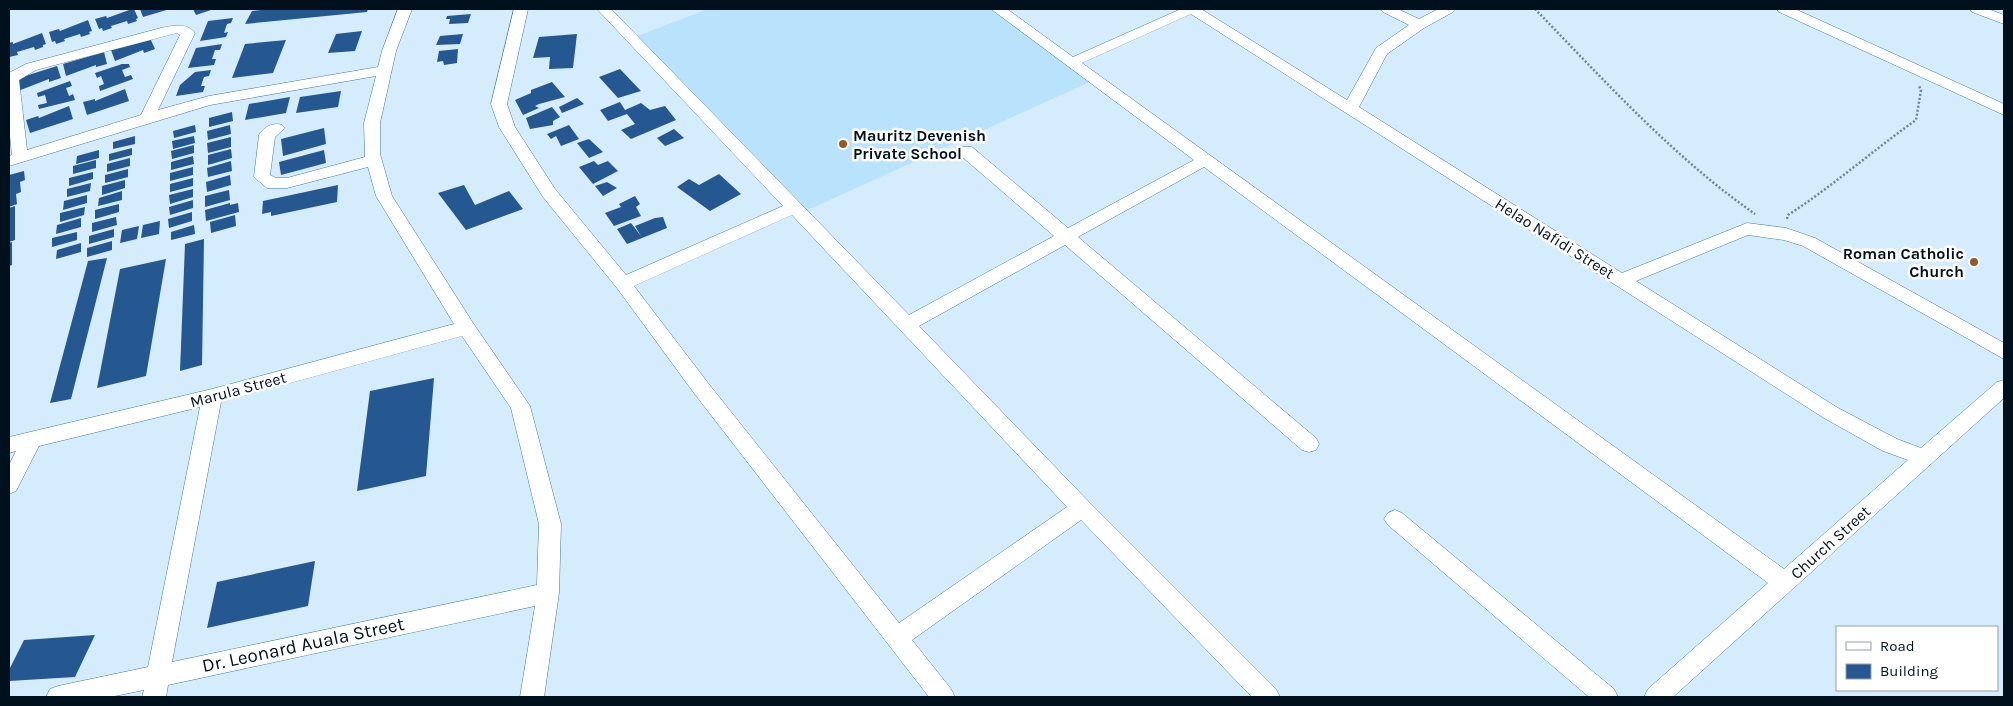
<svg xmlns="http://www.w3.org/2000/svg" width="2013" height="706" font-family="Karla,sans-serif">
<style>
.built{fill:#b9e3fc}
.building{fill:#255791}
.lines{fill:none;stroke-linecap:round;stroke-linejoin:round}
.minor-casing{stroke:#3f7d9e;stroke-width:1}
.path{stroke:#718593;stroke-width:2.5;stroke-dasharray:2 2;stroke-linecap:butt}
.minor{fill:#fff;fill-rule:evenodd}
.poi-dot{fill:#995725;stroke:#fff;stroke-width:2}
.labels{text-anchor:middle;stroke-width:5;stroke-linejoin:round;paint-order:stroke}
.poi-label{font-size:16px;font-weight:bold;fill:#00101d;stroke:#fff;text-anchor:start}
.street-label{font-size:16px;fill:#00101d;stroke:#fff}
.near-street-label{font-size:19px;fill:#00101d;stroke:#fff}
</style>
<rect width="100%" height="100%" fill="#d4ecfb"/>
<path class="built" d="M708,9H998L1094,80L799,214L632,38Z"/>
<path class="building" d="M132,9H134L138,18L136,19L137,21L128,24L127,21L111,26L112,28L103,31L102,28L99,29L95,19L106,16L107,18Z
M140,9H170L143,17Z
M193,9H214L196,15Z
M271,9H368L367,12L245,24L252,11Z
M471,14L468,23L449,24L450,19H446L447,16Z
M233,18L231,23L227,24L224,33L228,32L226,37L200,41L208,21Z
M88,20L92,31L89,32L90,34L81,37L80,34L64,39L65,41L56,44L55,41L52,42L49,32L59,29L60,31Z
M362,31L355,51L328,53L336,34Z
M42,33L46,44L43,45V47L35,50L34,47L17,52L18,55L9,57V43L13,42V44Z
M463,34L460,44L436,45L440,36Z
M577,34L573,68L549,69L550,57L533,58L539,37Z
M150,38L155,49L144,53L143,50L115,61L111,50Z
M286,40L273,73L232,78L245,44Z
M222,44L220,50H215L212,59H216L214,65L188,68L196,48Z
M458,49L457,63L444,65L443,61L437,62L439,51Z
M104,52L107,64L96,67V65L66,76L63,64Z
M122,64H129L130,67L122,70L125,77L131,75L133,79L100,91L99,86L104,84L101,76L97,78L95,73Z
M57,66L61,78L49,82V79L18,91L16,79Z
M620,69L641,91L618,98L599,77Z
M211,70L209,76L204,77L201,86H205L203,92L176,96L180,85L195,72Z
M70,81L72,86L66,88L69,96L73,94L75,100L39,109L38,105L47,103L45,95L38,97L37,93Z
M552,82L565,97L539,104L535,106L539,108L523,115L515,100L531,93V90Z
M125,89L129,101L87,115L83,102L95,99V101Z
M341,91L338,107L296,113L300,97Z
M290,97L286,113L245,120L249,104Z
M577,98L584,104L562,113L559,107Z
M620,102L625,110L641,103L650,110L665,106L676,120L631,139L621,130L635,124L627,114L608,121L600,110Z
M69,106L73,119L30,133L26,120L38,116L39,118Z
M552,107L560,117L553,121V125L530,129L526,118Z
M232,112L233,121L209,127V118Z
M195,125L196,132L174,138L173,131Z
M230,125L231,134L208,140L207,131Z
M569,125L579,139L561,146L556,136L551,139L547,134Z
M324,128L326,144L283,156L281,139Z
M674,129L684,138L665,146L657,138Z
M135,136V144L113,149V142Z
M194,136L195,143L173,149L172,141Z
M231,137V147L208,153L207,143Z
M589,139L603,152L589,158L577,143Z
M194,145V153L172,159L171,151Z
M132,148V155L109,161V154Z
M231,149L232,158L208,165V155Z
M99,150V158L76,164L77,156Z
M324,150L326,163L281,175L279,162Z
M193,156L194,164L171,170V162Z
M130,158V166L107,172V164Z
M96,160V168L73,174V166Z
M231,161L232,171L208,177L207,168Z
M594,161L598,165L608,161L618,171L593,184L579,167Z
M193,167V175L170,181V173Z
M128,169V177L105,183V175Z
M24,171L25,180L20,182L21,192L16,194L17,204L9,207V175Z
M93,172V179L69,186V178Z
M719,174L741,194L710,211L677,187L689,179L699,185Z
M230,175L231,185L207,192L206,182Z
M193,178V186L170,192V184Z
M125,180V188L102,195V186Z
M607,182L617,188L603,196L595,186Z
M91,183L90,191L67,197V189Z
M338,185L337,202L271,216V212L262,214L263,201Z
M464,185L475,205L509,191L523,209L466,230L438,193Z
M193,189V197L170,204L169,195Z
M229,190L230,200L205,207V196Z
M122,191V200L98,206L99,198Z
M87,195V203L63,210L64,201Z
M635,196L640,204L636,207L641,216L614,226L605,213L621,207L619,204Z
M193,200V208L170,215L169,207Z
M230,203V205L238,203L239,212L206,221L205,210Z
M119,204V212L95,219V210Z
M15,206V240L9,242V208Z
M85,207L84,215L60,222V213Z
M192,212V221L169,228L168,219Z
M235,215L236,226L211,233L210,222Z
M116,217L117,225L92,232V223Z
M663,217L667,228L627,244L617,229L631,223L641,236L635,226L655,218Z
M81,218V227L56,234L57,225Z
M160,221L159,234L141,238L143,225Z
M194,225L195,234L171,240V232Z
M139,226L137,239L120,243L122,230Z
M114,229V237L89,244V236Z
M77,232V240L52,247V238Z
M204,239L202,365L180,371L185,244Z
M112,241V250L87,257V248Z
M12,242V265L9,266V243Z
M81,243V252L56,259L57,250Z
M107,258L71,399L50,403L88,261Z
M166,259L146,376L97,388L120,269Z
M434,378L426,476L357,491L370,391Z
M315,561L308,606L207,628L217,582Z
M95,635L75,677L9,681V670L24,640Z"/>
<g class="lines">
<g class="minor-casing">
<path id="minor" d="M398,9H412L396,51L380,123V154L392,196L473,323L530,406L561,524L559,593L544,697H520L535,606L168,685L166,697H142L144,690L110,697H46L50,689L58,686L148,667L200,407L39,446L16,491L9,494V465L16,451L9,453V437L212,389L454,324L376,196L368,167L287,188H267L254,177L259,135C264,127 273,122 282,125L285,128L275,137L270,175L276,178H287L365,157L364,123L376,76L210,105L9,166V156L12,155L9,126V73L26,64L161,28C173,26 186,22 195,33L158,110L209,96L378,67L382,51ZM177,33L180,35L141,115L27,150L19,80L36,70ZM462,336L511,408L539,524L537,585L172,662L221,402Z
M514,9H528L507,104L515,127L555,189L626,275L783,206L597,9H611L909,315L1054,236L960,155L958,151L960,147H972L1068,228L1194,160L991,9H1007L1073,57L1181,9H1201L1347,100L1376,48L1409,25L1383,12L1381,9H1398L1419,19L1438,9H1455L1453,12L1424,28L1387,54L1359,107L1622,273L1747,223L1786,228L1815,238L2004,343V359L1803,246L1784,240L1748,235L1636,281L1838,408L1897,439L1921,448L1997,382L2004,380V398L1673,697H1644L1648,689L1768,583L1204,167L1078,237L1316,438L1319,444L1316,450L1309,452L1302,450L1065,245L919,326L1089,502L1276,689L1280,697H1252L1081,520L912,640L951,689L955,697H929L694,393L617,288L543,197L499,127L491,104ZM1191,14L1824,418L1883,451L1908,460L1784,569L1082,63ZM792,215L1067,507L899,623L708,383L634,286Z
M1777,9H1795L2004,104V115L1779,12Z
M1970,9H1988L2004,15V24L1972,12Z
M1395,510L1402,513L1614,689L1618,697H1589L1388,525L1384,519L1388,513Z"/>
</g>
<path class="path" d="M1535,9C1604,80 1673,157 1755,214
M1787,219L1788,215C1833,186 1872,151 1916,120L1921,90L1919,86"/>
<use href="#minor" class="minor"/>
</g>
<g class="poi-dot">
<circle cx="843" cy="144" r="5"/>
<circle cx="1974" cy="262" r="5"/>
</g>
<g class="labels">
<g class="poi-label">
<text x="853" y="141">Mauritz Devenish<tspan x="853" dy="18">Private School</tspan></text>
<text x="1964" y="259" text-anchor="end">Roman Catholic<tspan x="1964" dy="18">Church</tspan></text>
</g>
<g class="street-label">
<text transform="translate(1555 238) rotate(32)" y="6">Helao Nafidi Street</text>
<text transform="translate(238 389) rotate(-15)" y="6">Marula Street</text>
<text transform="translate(1830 542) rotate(-42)" y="6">Church Street</text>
</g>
<g class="near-street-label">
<text transform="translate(303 644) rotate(-12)" y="7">Dr. Leonard Auala Street</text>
</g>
</g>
<rect width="2013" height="706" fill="none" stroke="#00101d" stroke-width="20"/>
<rect x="1836" y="626" width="162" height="65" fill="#ffffff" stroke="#999fa5"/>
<rect x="1846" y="642" width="25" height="8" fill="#ffffff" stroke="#999fa5"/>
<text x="1880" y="651" font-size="15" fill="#00101d">Road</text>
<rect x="1846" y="664" width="25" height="15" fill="#255791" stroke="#999fa5"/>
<text x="1880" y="676" font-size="15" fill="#00101d">Building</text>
</svg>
